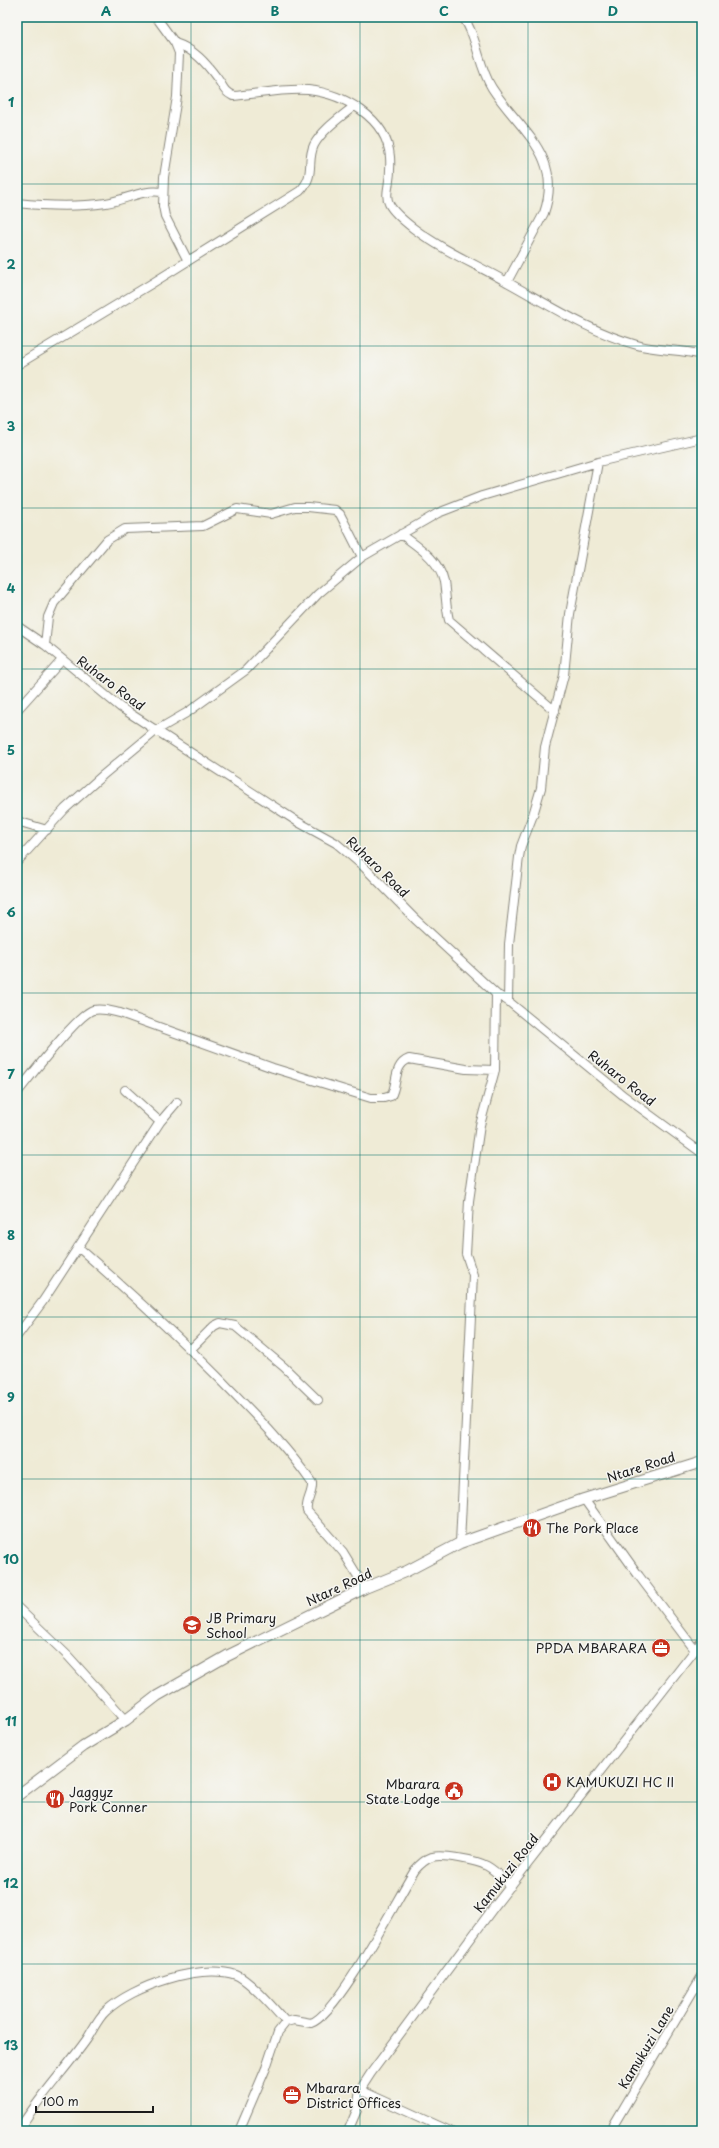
<svg xmlns="http://www.w3.org/2000/svg" width="719" height="2148" font-family="'Playpen Sans',sans-serif">
<style>
.lines{fill:none;stroke-linecap:round;stroke-linejoin:round}
.minor-casing{stroke:#868479;stroke-width:10}
.major-casing{stroke:#868479;stroke-width:12}
.minor{stroke:#fff;stroke-width:8}
.major{stroke:#fff;stroke-width:10}
.grid{fill:none;stroke:#0f766e;stroke-width:1;stroke-opacity:0.55}
.labels{text-anchor:middle;stroke-width:3;stroke-linejoin:round;paint-order:stroke}
.street-label{font-size:13px;fill:#1c1c1c;stroke:#f6f6f2}
.poi-label{font-size:13px;fill:#1c1c1c;stroke:#f6f6f2;text-anchor:start}
.neatline{fill:none;stroke:#0f766e;stroke-width:1.5}
.grid-label{font-size:13px;text-anchor:middle;font-weight:bold;fill:#0f766e}
</style>
<rect width="100%" height="100%" fill="#f6f6f2"/>
<filter id="ink" filterUnits="userSpaceOnUse"><feTurbulence type="fractalNoise" baseFrequency=".025" numOctaves="2"/><feDisplacementMap in="SourceGraphic" scale="8" xChannelSelector="R" yChannelSelector="G"/><feConvolveMatrix kernelMatrix="1 2 1 2 8 2 1 2 1" color-interpolation-filters="sRGB"/></filter>
<filter id="wash" filterUnits="userSpaceOnUse"><feTurbulence type="fractalNoise" baseFrequency=".012" numOctaves="4" result="noise"/><feDisplacementMap in="SourceGraphic" scale="16" xChannelSelector="R" yChannelSelector="G"/><feGaussianBlur stdDeviation="0.9" result="paint"/><feColorMatrix in="noise" values="0 0 0 0 0 0 0 0 0 0 0 0 0 0 0 0 0 1.4 0 .05"/><feComposite in="paint" operator="in"/></filter>
<g filter="url(#wash)">
<rect width="100%" height="100%" fill="#efebd6"/>
</g>
<g filter="url(#ink)">
<g class="lines">
<g class="minor-casing">
<path id="minor" d="M156,17L175,43L179,53L177,97L164,177L163,206L165,216L188,261
M463,17C478,38 478,66 492,88C519,130 564,156 544,213L507,282
M175,43C194,49 206,63 217,78C224,87 222,90 233,96C258,94 284,88 308,90C344,94 387,118 390,157C393,198 372,196 413,228C442,250 475,264 507,282C549,305 590,332 637,345C658,351 681,349 702,355
M17,203C46,206 77,207 106,203C126,200 142,189 162,192
M17,365L151,284L300,191C316,175 306,162 314,145C323,129 340,118 354,106
M401,534C418,547 439,559 444,582C446,595 446,608 449,620L555,711
M17,626L45,645L120,707L298,822L336,843L363,866L415,919L496,994L508,1001L624,1096L702,1153
M45,645L48,617L54,603L107,540L125,529L203,526L237,509L271,514L295,507H308L335,510L340,514L362,557
M17,710L62,660
M17,821L47,830
M17,862L65,809L103,775L157,730L188,712L246,670L318,594L362,557L438,513L482,496L598,462L702,438
M508,1001L509,944L519,857L521,846L533,815L541,788L545,747L564,675L570,614L598,462
M125,1090L160,1122
M17,1093C30,1077 77,1015 93,1010C103,1008 111,1011 120,1013L273,1068L371,1098H384L391,1096C398,1084 393,1065 409,1059L466,1069L495,1070
M78,1247C127,1290 174,1333 220,1379C252,1412 286,1445 312,1483C313,1494 305,1501 307,1511L343,1552L365,1588
M17,1336L43,1301L160,1122L177,1102
M190,1350L214,1326L220,1323L235,1326L284,1367L318,1400
M584,1499L639,1576L695,1650
M460,1543L473,1275L466,1254L469,1201L480,1125L495,1070L496,994
M17,1607L68,1656L126,1720
M360,2090L450,2131
M18,2131C38,2098 65,2070 87,2039C93,2030 98,2018 106,2011C133,1986 200,1963 236,1975C251,1981 275,2010 286,2022
M239,2131L266,2068L278,2032L286,2022L294,2020L311,2023C338,2014 397,1899 415,1870C420,1864 424,1860 432,1857C442,1854 477,1860 487,1866C496,1871 503,1879 511,1886
M348,2131L357,2110L360,2090L371,2073L494,1907L702,1641
M610,2131L702,1976"/>
</g>
<g class="major-casing">
<path id="major" d="M17,1796L83,1746L126,1720L157,1696L227,1656L365,1588L407,1571L460,1543L584,1499L702,1462"/>
</g>
<use href="#minor" class="minor"/>
<use href="#major" class="major"/>
</g>
</g>
<path class="grid" d="M191,17V2131M360,17V2131M528,17V2131M17,184H702M17,346H702M17,508H702M17,669H702M17,831H702M17,993H702M17,1155H702M17,1317H702M17,1479H702M17,1640H702M17,1802H702M17,1964H702"/>
<defs>
<g id="restaurant-disc" transform="scale(1)"><circle r="9.5" fill="#c8321e" stroke="#f6f6f2"/><path d="M-5-6h1v4h1v-4h1v4h1v-4h1v5L-1.5 .5V6h-2V.5L-5-1ZM5-6V6H3V1.5H1.5Q1.5-4 5-6Z" fill="#fff"/></g>
<g id="school-disc" transform="scale(1)"><circle r="9.5" fill="#c8321e" stroke="#f6f6f2"/><path d="M0-5L7-2L0 1L-7-2ZM-4 1L0 2.5L4 1V4Q0 6-4 4Z" fill="#fff"/></g>
<g id="office-disc" transform="scale(1)"><circle r="9.5" fill="#c8321e" stroke="#f6f6f2"/><path d="M-6-3h4V-5.5h4V-3h4V5H-6ZM-1-4.5V-3h2v-1.5ZM-6 0V1H6V0Z" fill="#fff"/></g>
<g id="hospital-disc" transform="scale(1)"><circle r="9.5" fill="#c8321e" stroke="#f6f6f2"/><path d="M-5-5h3v3.5h4V-5h3V5h-3V1.5h-4V5h-3Z" fill="#fff"/></g>
<g id="civic-disc" transform="scale(1)"><circle r="9.5" fill="#c8321e" stroke="#f6f6f2"/><path d="M-.6-6.5H3V-4.5H.6V-3L4-1V1h2V6H-6V1h2V-1L-.6-3ZM-1.2 2.5V6h2.4V2.5Z" fill="#fff"/></g>
</defs>
<g fill-rule="evenodd">
<use href="#restaurant-disc" x="532" y="1528"/>
<use href="#school-disc" x="192" y="1625"/>
<use href="#office-disc" x="661" y="1648"/>
<use href="#hospital-disc" x="552" y="1782"/>
<use href="#civic-disc" x="454" y="1791"/>
<use href="#restaurant-disc" x="55" y="1799"/>
<use href="#office-disc" x="292" y="2095"/>
</g>
<g class="labels">
<g class="street-label">
<text transform="translate(111 683) rotate(37)" y="5">Ruharo Road</text>
<text transform="translate(378 867) rotate(44)" y="5">Ruharo Road</text>
<text transform="translate(622 1078) rotate(38)" y="5">Ruharo Road</text>
<text transform="translate(641 1467) rotate(-18)" y="5">Ntare Road</text>
<text transform="translate(339 1587) rotate(-25)" y="5">Ntare Road</text>
<text transform="translate(506 1873) rotate(-52)" y="5">Kamukuzi Road</text>
<text transform="translate(646 2047) rotate(-59)" y="5">Kamukuzi Lane</text>
</g>
<g class="poi-label">
<text x="546" y="1533">The Pork Place</text>
<text x="206" y="1623">JB Primary<tspan x="206" dy="15">School</tspan></text>
<text x="647" y="1653" text-anchor="end">PPDA MBARARA</text>
<text x="566" y="1787">KAMUKUZI HC II</text>
<text x="440" y="1789" text-anchor="end">Mbarara<tspan x="440" dy="15">State Lodge</tspan></text>
<text x="69" y="1797">Jaggyz<tspan x="69" dy="15">Pork Conner</tspan></text>
<text x="306" y="2093">Mbarara<tspan x="306" dy="15">District Offices</tspan></text>
</g>
</g>
<rect width="719" height="2148" fill="none" stroke="#f6f6f2" stroke-width="44"/>
<path d="M36 2106v6h117v-6" fill="none" stroke="#1c1c1c" stroke-width="2"/>
<text x="42" y="2106" font-size="12" fill="#1c1c1c" stroke="#f6f6f2" stroke-width="3" paint-order="stroke">100 m</text>
<rect x="22" y="22" width="675" height="2104" class="neatline"/>
<g class="grid-label">
<text x="106" y="16">A</text>
<text x="275" y="16">B</text>
<text x="444" y="16">C</text>
<text x="613" y="16">D</text>
<text x="11" y="107">1</text>
<text x="11" y="269">2</text>
<text x="11" y="431">3</text>
<text x="11" y="593">4</text>
<text x="11" y="755">5</text>
<text x="11" y="917">6</text>
<text x="11" y="1079">7</text>
<text x="11" y="1240">8</text>
<text x="11" y="1402">9</text>
<text x="11" y="1564">10</text>
<text x="11" y="1726">11</text>
<text x="11" y="1888">12</text>
<text x="11" y="2050">13</text>
</g>
</svg>
